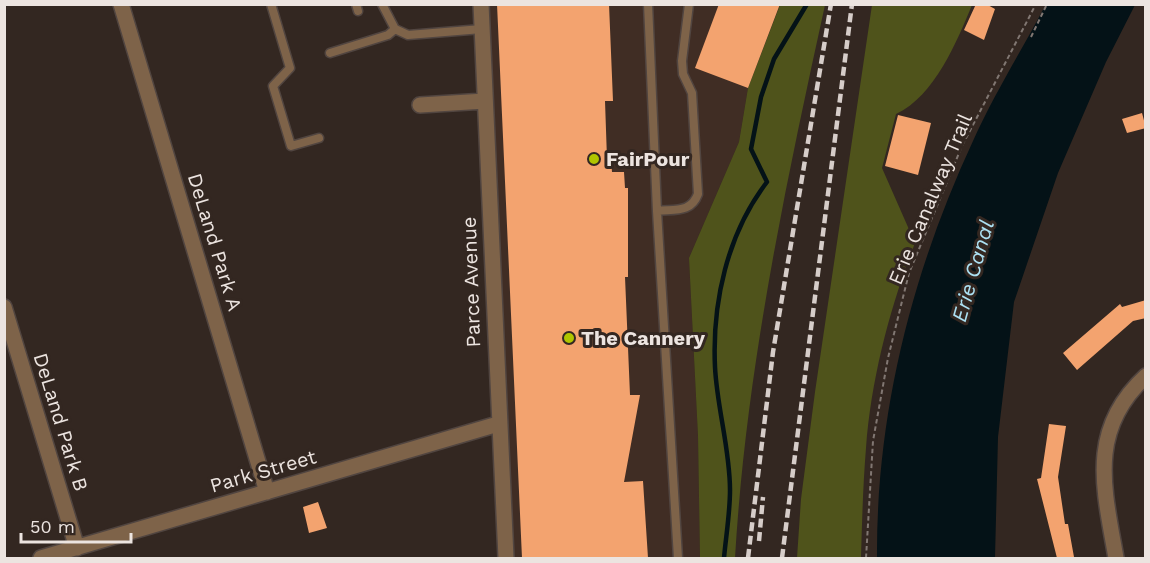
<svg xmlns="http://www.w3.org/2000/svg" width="1150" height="563" font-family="'Work Sans',sans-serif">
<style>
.built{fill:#402d24}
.green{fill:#4f531b}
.water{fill:#041217}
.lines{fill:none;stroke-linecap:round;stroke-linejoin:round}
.stream{stroke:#041217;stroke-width:4.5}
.building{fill:#f3a36f}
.lane-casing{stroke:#514540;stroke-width:11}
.street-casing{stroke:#514540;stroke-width:18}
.path{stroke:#817772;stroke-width:2;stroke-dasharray:4.5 3;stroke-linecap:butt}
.lane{stroke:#7e6349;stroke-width:8}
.street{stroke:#7e6349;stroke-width:15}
.rail{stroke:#d6cdc9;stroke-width:4.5;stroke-dasharray:9 4.5;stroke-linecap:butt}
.poi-dot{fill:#b0c500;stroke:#332721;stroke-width:2}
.labels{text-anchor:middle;stroke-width:6;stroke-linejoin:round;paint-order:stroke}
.poi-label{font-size:20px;font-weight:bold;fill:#ece4e0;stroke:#332721;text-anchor:start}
.street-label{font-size:20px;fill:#ece4e0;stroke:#332721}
.water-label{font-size:21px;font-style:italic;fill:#ade1f3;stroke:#332721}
</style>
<rect width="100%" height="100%" fill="#332721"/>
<path class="built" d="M488,5H780L748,88L739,142L689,258L698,436L700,558H513Z"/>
<path class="green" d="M780,5H825C785,187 746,371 735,558H700L698,436L689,258L739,142L748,88Z
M872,5H972C957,41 935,96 896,114L882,168L915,243C890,307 871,379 866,448C863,485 862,522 861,558H797L801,499L815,392Z"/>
<path class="water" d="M1046,4L1135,5L1106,62L1058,173L1014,302L998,437L995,558H877C876,414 912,272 973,141C994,94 1022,50 1046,4Z"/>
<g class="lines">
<path class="stream" d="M724,558C726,536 730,513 730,490C730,449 717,408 715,367C712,303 727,234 767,182L751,149L761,97L774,59L807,4"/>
</g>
<path class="building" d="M497,4H609L613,101H605L607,159H611L612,172H624L625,188H628V277H625L630,395H640L624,482L643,481L648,558H522Z
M719,4H780L748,88L695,68Z
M976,4H986L995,9L984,40L964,30Z
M1142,113L1146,128L1127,133L1122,119Z
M898,115L931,123L918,175L885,166Z
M1146,300V318L1133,321L1077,370L1063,353L1120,304L1122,307Z
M1049,424L1066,426L1058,477L1065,524H1068L1074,557L1065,558H1057L1037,479L1041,478Z
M318,502L327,528L309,533L303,507Z"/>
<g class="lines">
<g class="lane-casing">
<path id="lane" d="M271,4L290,68L273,86L291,146L319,138
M356,4L358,11
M382,4L395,29L408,35L482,29
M648,4L657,211L678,558
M330,53L388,35L395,29
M657,211C675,209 691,213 698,194L692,93L683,74L682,61L689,4"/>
</g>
<g class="street-casing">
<path id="street" d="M121,4L267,492
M481,4L506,558
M420,105L485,101
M4,307L77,548
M41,558L498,424
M1116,558C1104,489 1087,430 1146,376"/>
</g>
<path class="path" d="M1031,37L1047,4
M866,558L873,441L888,358L909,273L962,146L1036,4"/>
<use href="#lane" class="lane"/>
<use href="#street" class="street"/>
<path class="rail" d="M759,541L763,497
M748,558L773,352L831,4
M782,558L852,4"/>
</g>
<g class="poi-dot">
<circle cx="594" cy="159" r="6"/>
<circle cx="569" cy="338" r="6"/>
</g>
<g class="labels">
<g class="poi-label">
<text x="606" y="166">FairPour</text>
<text x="581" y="345">The Cannery</text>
</g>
<g class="street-label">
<text transform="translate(930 199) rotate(-67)" y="7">Erie Canalway Trail</text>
<text transform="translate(215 242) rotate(73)" y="7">DeLand Park A</text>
<text transform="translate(471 282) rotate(-92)" y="7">Parce Avenue</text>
<text transform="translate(61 422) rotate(73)" y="7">DeLand Park B</text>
<text transform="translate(263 471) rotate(-16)" y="7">Park Street</text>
</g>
<g class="water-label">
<text transform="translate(973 271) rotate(-74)" y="7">Erie Canal</text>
</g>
</g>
<rect width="1150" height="563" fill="none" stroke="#ece4e0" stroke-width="12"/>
<path d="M21 533v9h110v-9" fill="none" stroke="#ece4e0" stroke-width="3"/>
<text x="30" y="533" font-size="18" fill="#ece4e0" stroke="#332721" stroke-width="4.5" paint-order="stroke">50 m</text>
</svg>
